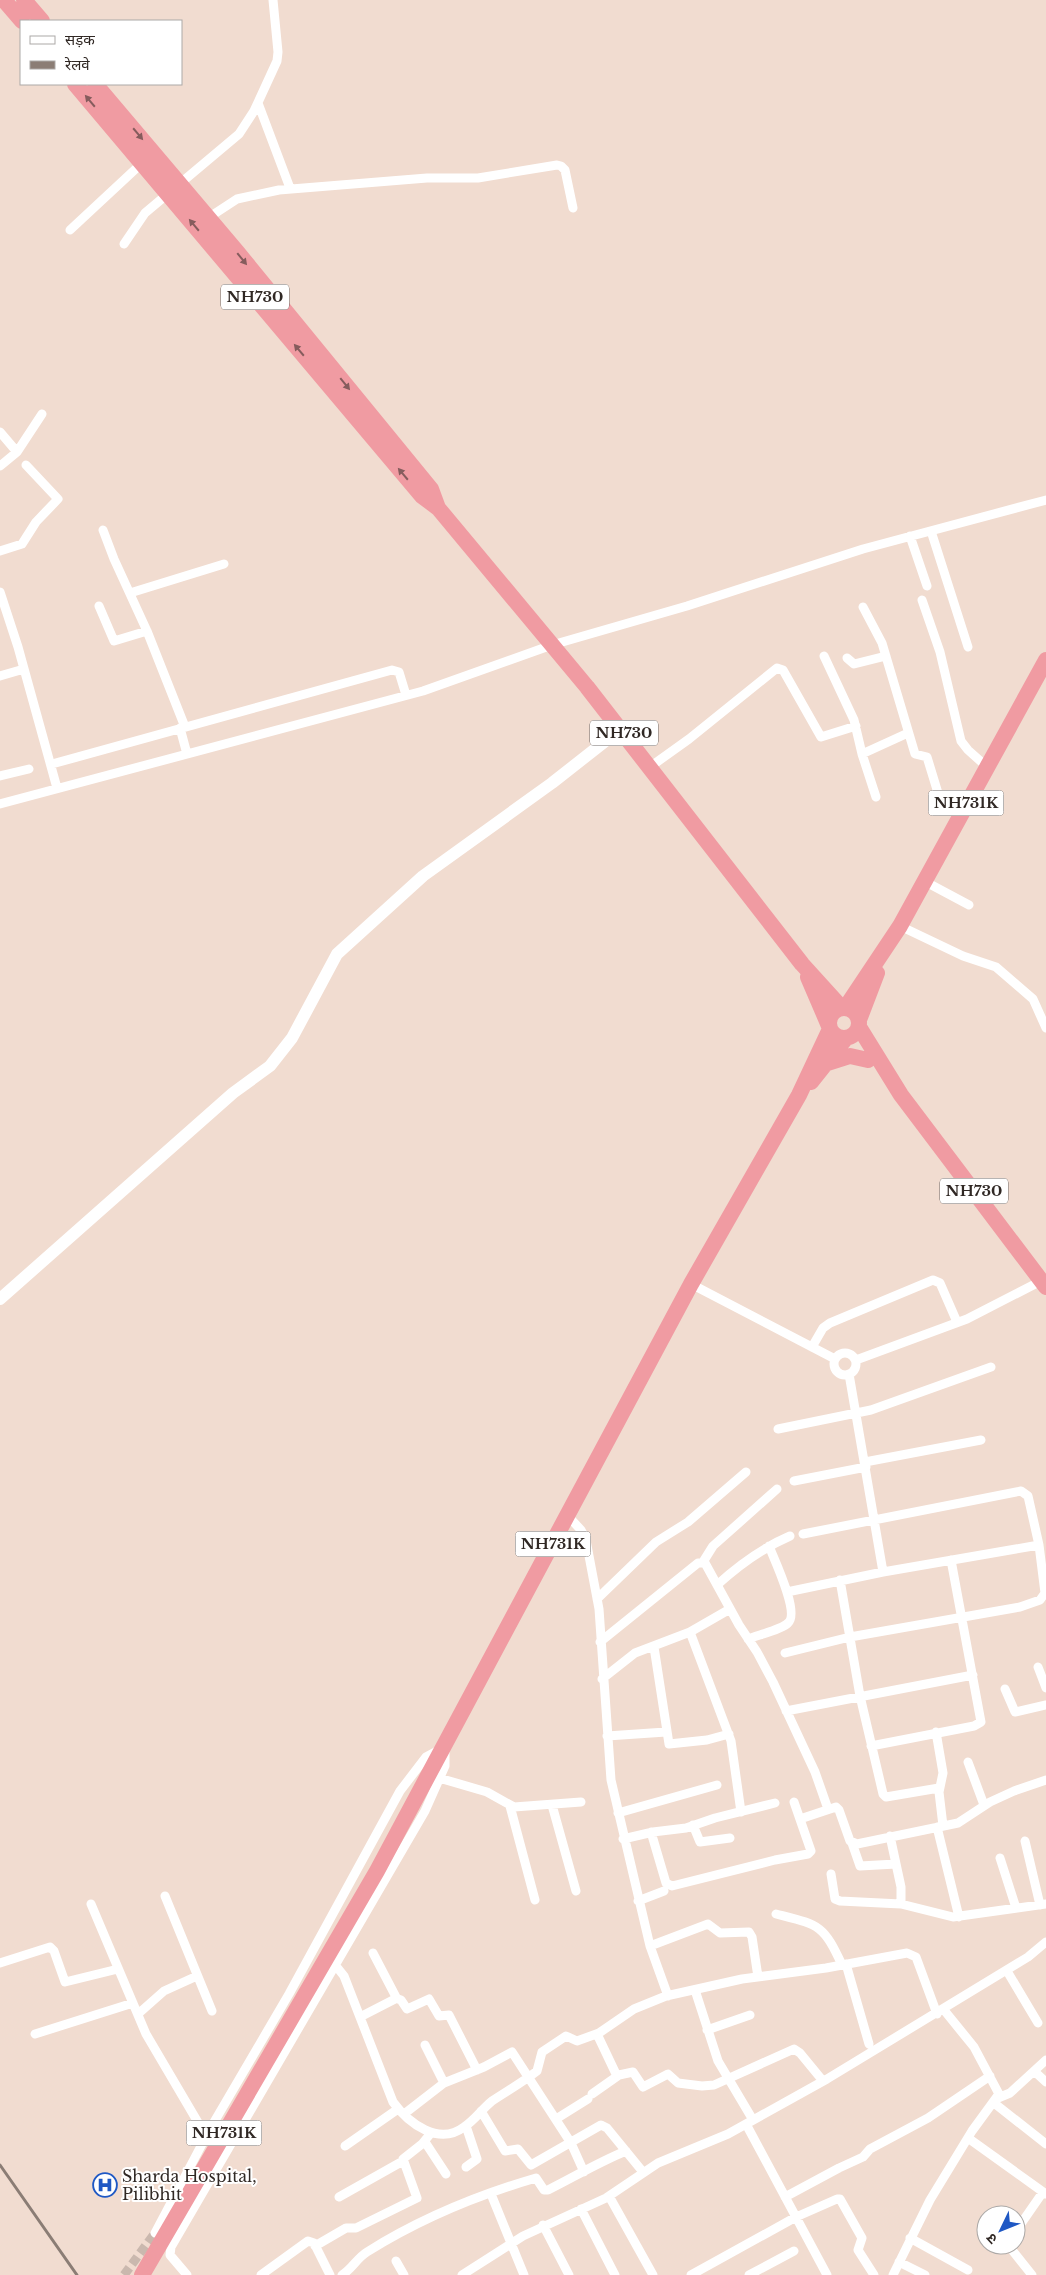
<svg xmlns="http://www.w3.org/2000/svg" width="1046" height="2275" font-family="'Libre Baskerville','Noto Sans Devanagari',serif">
<style>
.lines{fill:none;stroke-linecap:round;stroke-linejoin:round}
.street-tunnel{stroke:#cab8ae;stroke-width:9;stroke-dasharray:9 4.5;stroke-linecap:butt}
.street{stroke:#fff;stroke-width:9}
.secondary{stroke:#fff;stroke-width:12}
.highway{stroke:#f09ba2;stroke-width:16}
.rail{stroke:#8b7d75;stroke-width:3}
.oneway{fill:#865c5d}
.labels{text-anchor:middle;stroke-width:4;stroke-linejoin:round;paint-order:stroke}
.shield{fill:#fff;stroke:#6e6866;stroke-width:1}
.shield-label{font-size:15px;font-weight:bold;fill:#302824}
.poi-label{font-size:16px;fill:#302824;stroke:#fff;text-anchor:start}
</style>
<rect width="100%" height="100%" fill="#f1dcd0"/>
<g class="lines">
<path class="street-tunnel" d="M124,2275L155,2233"/>
<path class="street" d="M258,103L290,188
M208,218L237,199L279,190L427,178H478L557,165L561,166L565,170L573,208
M70,230L142,163
M124,244L145,213L239,134L254,111L277,61L278,52L273,0
M0,432L17,452
M0,466L17,452L42,414
M103,530L114,559L147,631L185,727
M931,531L968,647
M910,536L927,586
M0,551L22,544L36,522L58,499L26,465
M0,592L18,647L57,788
M130,593L224,564
M922,600L940,652L961,741L968,750L986,766
M99,606L114,641L147,631
M863,607L882,643L915,754L927,757L938,793
M824,656L854,720L862,754L876,797
M847,658L854,664L886,656
M0,676L24,669
M180,728L187,754
M862,754L908,733
M52,764L392,670L399,672L406,695
M650,767L689,739L777,668L783,670L821,737L856,726
M0,776L29,769
M0,804L423,691L552,645L687,606L863,549L1046,500
M924,881L969,905
M900,926L963,956L996,967L1033,999L1046,1028
M691,1284L835,1359
M812,1347L823,1328L830,1323L933,1280L940,1283L957,1322
M834 1364a11 11 0 1 1 22 0a11 11 0 1 1-22 0Z
M856,1360L967,1319L1041,1281
M849,1374L883,1572
M778,1429L871,1410L991,1367
M865,1462L981,1440
M794,1481L866,1467
M568,1516L581,1530L586,1540L599,1609L611,1780L650,1946L668,1996
M703,1562L713,1546L777,1489
M840,1580L860,1696L883,1794L886,1797L939,1788
M717,1585C740,1564 762,1548 790,1536
M787,1592L883,1572L1039,1545
M597,1599L656,1542L688,1522L746,1472
M690,1632L731,1741L741,1812
M748,1639C758,1635 781,1630 788,1623C800,1613 774,1559 769,1546
M600,1642L698,1563H705L739,1625L757,1652L773,1682L815,1772L828,1809
M654,1647L669,1744L707,1740L729,1734
M785,1653L850,1637L1020,1607L1040,1600L1045,1593L1039,1545L1028,1496L1021,1491L803,1534
M1038,1667L1046,1688
M602,1679L635,1653L690,1632L730,1609
M1005,1689L1015,1712L1046,1705
M786,1711L973,1675
M936,1732L943,1773L939,1792L943,1826
M607,1736L666,1732
M871,1746L974,1726L981,1722L951,1560
M968,1762L984,1805
M439,1778L487,1792L514,1807L581,1802
M552,1805L576,1891
M510,1806L535,1900
M618,1813L717,1785
M800,1819L836,1807L839,1810L850,1841L857,1844L958,1823L990,1802L1014,1791L1046,1780
M693,1825L700,1842L730,1838
M937,1827L959,1917
M651,1832L666,1883L672,1886L775,1860L808,1854L811,1851L794,1802
M890,1836L901,1887V1904
M623,1839L653,1832L686,1828L715,1818L775,1803
M1025,1841L1040,1905
M852,1843L860,1866L896,1864
M1000,1858L1016,1908
M831,1874L835,1899L840,1901L901,1904L953,1917L1046,1904
M165,1896L212,2011
M638,1901L664,1891
M91,1904L146,2034L206,2136
M776,1914C819,1925 823,1924 842,1965
M650,1946L708,1924L720,1933L749,1932L752,1937L758,1977
M0,1963L50,1947L54,1951L65,1982L118,1969
M846,1964L869,2044
M336,1966L344,1976L393,2102C409,2124 439,2146 464,2127C475,2120 482,2109 492,2101C507,2091 523,2082 537,2071L542,2052L566,2036L577,2041L599,2033L634,2009L666,1996L742,1979L826,1968L907,1953L916,1957L937,2014
M1007,1971L1038,2023
M695,1990L718,2061L753,2120
M395,1998L401,2000L407,2009L429,1999L439,2016L449,2015L477,2070
M138,2014L164,1991L197,1976
M360,2017L395,1999L396,1997L373,1953
M707,2030L750,2015
M35,2034L133,2003
M597,2034L616,2074L619,2075L633,2072L643,2087L668,2074L678,2083L702,2086L714,2085L794,2049L800,2053L823,2081
M425,2045L444,2083
M1034,2071L1046,2082
M592,2094L619,2075
M998,2098L1010,2093L1046,2060
M994,2103L1046,2144
M481,2111L505,2151L518,2149L531,2165L601,2125L607,2128L643,2172
M404,2114L444,2083L484,2067L512,2052L571,2143L584,2172
M556,2119L588,2099
M746,2124L827,2275
M466,2126L477,2159L466,2167
M968,2138L1046,2194
M425,2142L446,2174
M345,2146L398,2109
M491,2194L524,2275
M609,2196L653,2275
M339,2197L403,2161
M785,2197L839,2168L863,2157L870,2149L928,2118L990,2076
M581,2209L615,2275
M543,2225L569,2275
M1016,2231L1043,2192
M155,2233L210,2129L289,1994L400,1791L426,1757L439,1750
M910,2238L968,2270
M1011,2245L1012,2250L1032,2275
M315,2246L346,2228H356L417,2198L403,2159L422,2144L431,2133
M396,2261L404,2275
M899,2262L925,2275
M187,2275L170,2255L171,2247L425,1811L445,1766V1751
M261,2275L308,2241L314,2243L330,2275
M342,2275C352,2269 357,2258 367,2252C418,2220 478,2195 536,2178L544,2190H548C574,2177 599,2162 626,2151
M462,2275L523,2236L606,2198L658,2163L728,2134L827,2079L1028,1957L1046,1942
M691,2275L796,2217L837,2199H840L862,2238L858,2250L874,2275
M749,2275L794,2251
M893,2275L930,2200L972,2131L999,2094L974,2047L944,2010"/>
<path class="secondary" d="M0,1299L233,1093L270,1066L292,1038L337,954L423,876L552,783L608,739L619,736L629,739"/>
<path class="highway" d="M4,0L22,21
M24,0L42,21
M75,84L422,496L438,508L587,687L802,964L841,1007
M95,84L238,253L431,489L438,508
M808,977L829,1026
M846,1007L900,926L1046,660
M829 1023a15 15 0 1 1 30 0a15 15 0 1 1-30 0Z
M859,1020L877,973
M859,1027L901,1095L1046,1287
M828,1063L850,1056L868,1060
M811,1082L846,1038
M142,2275L377,1871L691,1284L799,1095L830,1029"/>
<path class="rail" d="M0,2165L77,2275"/>
</g>
<defs><path id="oneway-solid" d="M-6-.8H1V-3.2L6.5 0L1 3.2V.8H-6Z" transform="scale(1.25)"/></defs>
<g class="oneway">
<use href="#oneway-solid" transform="translate(90 101) rotate(-130)"/>
<use href="#oneway-solid" transform="translate(138 134) rotate(50)"/>
<use href="#oneway-solid" transform="translate(194 225) rotate(-130)"/>
<use href="#oneway-solid" transform="translate(242 259) rotate(51)"/>
<use href="#oneway-solid" transform="translate(299 350) rotate(-130)"/>
<use href="#oneway-solid" transform="translate(345 384) rotate(51)"/>
<use href="#oneway-solid" transform="translate(403 474) rotate(-130)"/>
</g>
<defs>
<g id="hospital-ring" transform="scale(1.25)"><circle r="9.5" fill="#fff" stroke="#1f58c4" stroke-width="1.5"/><path d="M-5-5h3v3.5h4V-5h3V5h-3V1.5h-4V5h-3Z" fill="#1f58c4"/></g>
</defs>
<g fill-rule="evenodd">
<use href="#hospital-ring" x="105" y="2185"/>
</g>
<g class="labels">
<g class="shield">
<rect x="221" y="284.5" width="68" height="25" rx="4"/>
<rect x="590" y="720.5" width="68" height="25" rx="4"/>
<rect x="928.5" y="790.5" width="75" height="25" rx="4"/>
<rect x="940" y="1178.5" width="68" height="25" rx="4"/>
<rect x="515.5" y="1531.5" width="75" height="25" rx="4"/>
<rect x="186.5" y="2120.5" width="75" height="25" rx="4"/>
</g>
<g class="shield-label">
<text x="255" y="302">NH730</text>
<text x="624" y="738">NH730</text>
<text x="966" y="808">NH731K</text>
<text x="974" y="1196">NH730</text>
<text x="553" y="1549">NH731K</text>
<text x="224" y="2138">NH731K</text>
</g>
<g class="poi-label">
<text x="122" y="2182">Sharda Hospital,<tspan x="122" dy="18">Pilibhit</tspan></text>
</g>
</g>
<rect x="20" y="20" width="162" height="65" fill="#ffffff" stroke="#aca9a7"/>
<rect x="30" y="36" width="25" height="8" fill="#ffffff" stroke="#aca9a7"/>
<text x="65" y="45" font-size="15" fill="#302824">सड़क</text>
<rect x="30" y="61" width="25" height="8" fill="#8b7d75" stroke="#aca9a7"/>
<text x="65" y="70" font-size="15" fill="#302824">रेलवे</text>
<g transform="translate(1001 2230) rotate(227)"><circle r="24" fill="#ffffff" stroke="#aca9a7"/>
<path d="M0-4L9 19L0 12L-9 19Z" fill="#1f58c4"/>
<text y="-8" font-size="14" font-weight="bold" text-anchor="middle" fill="#302824">उ</text>
</g>
</svg>
